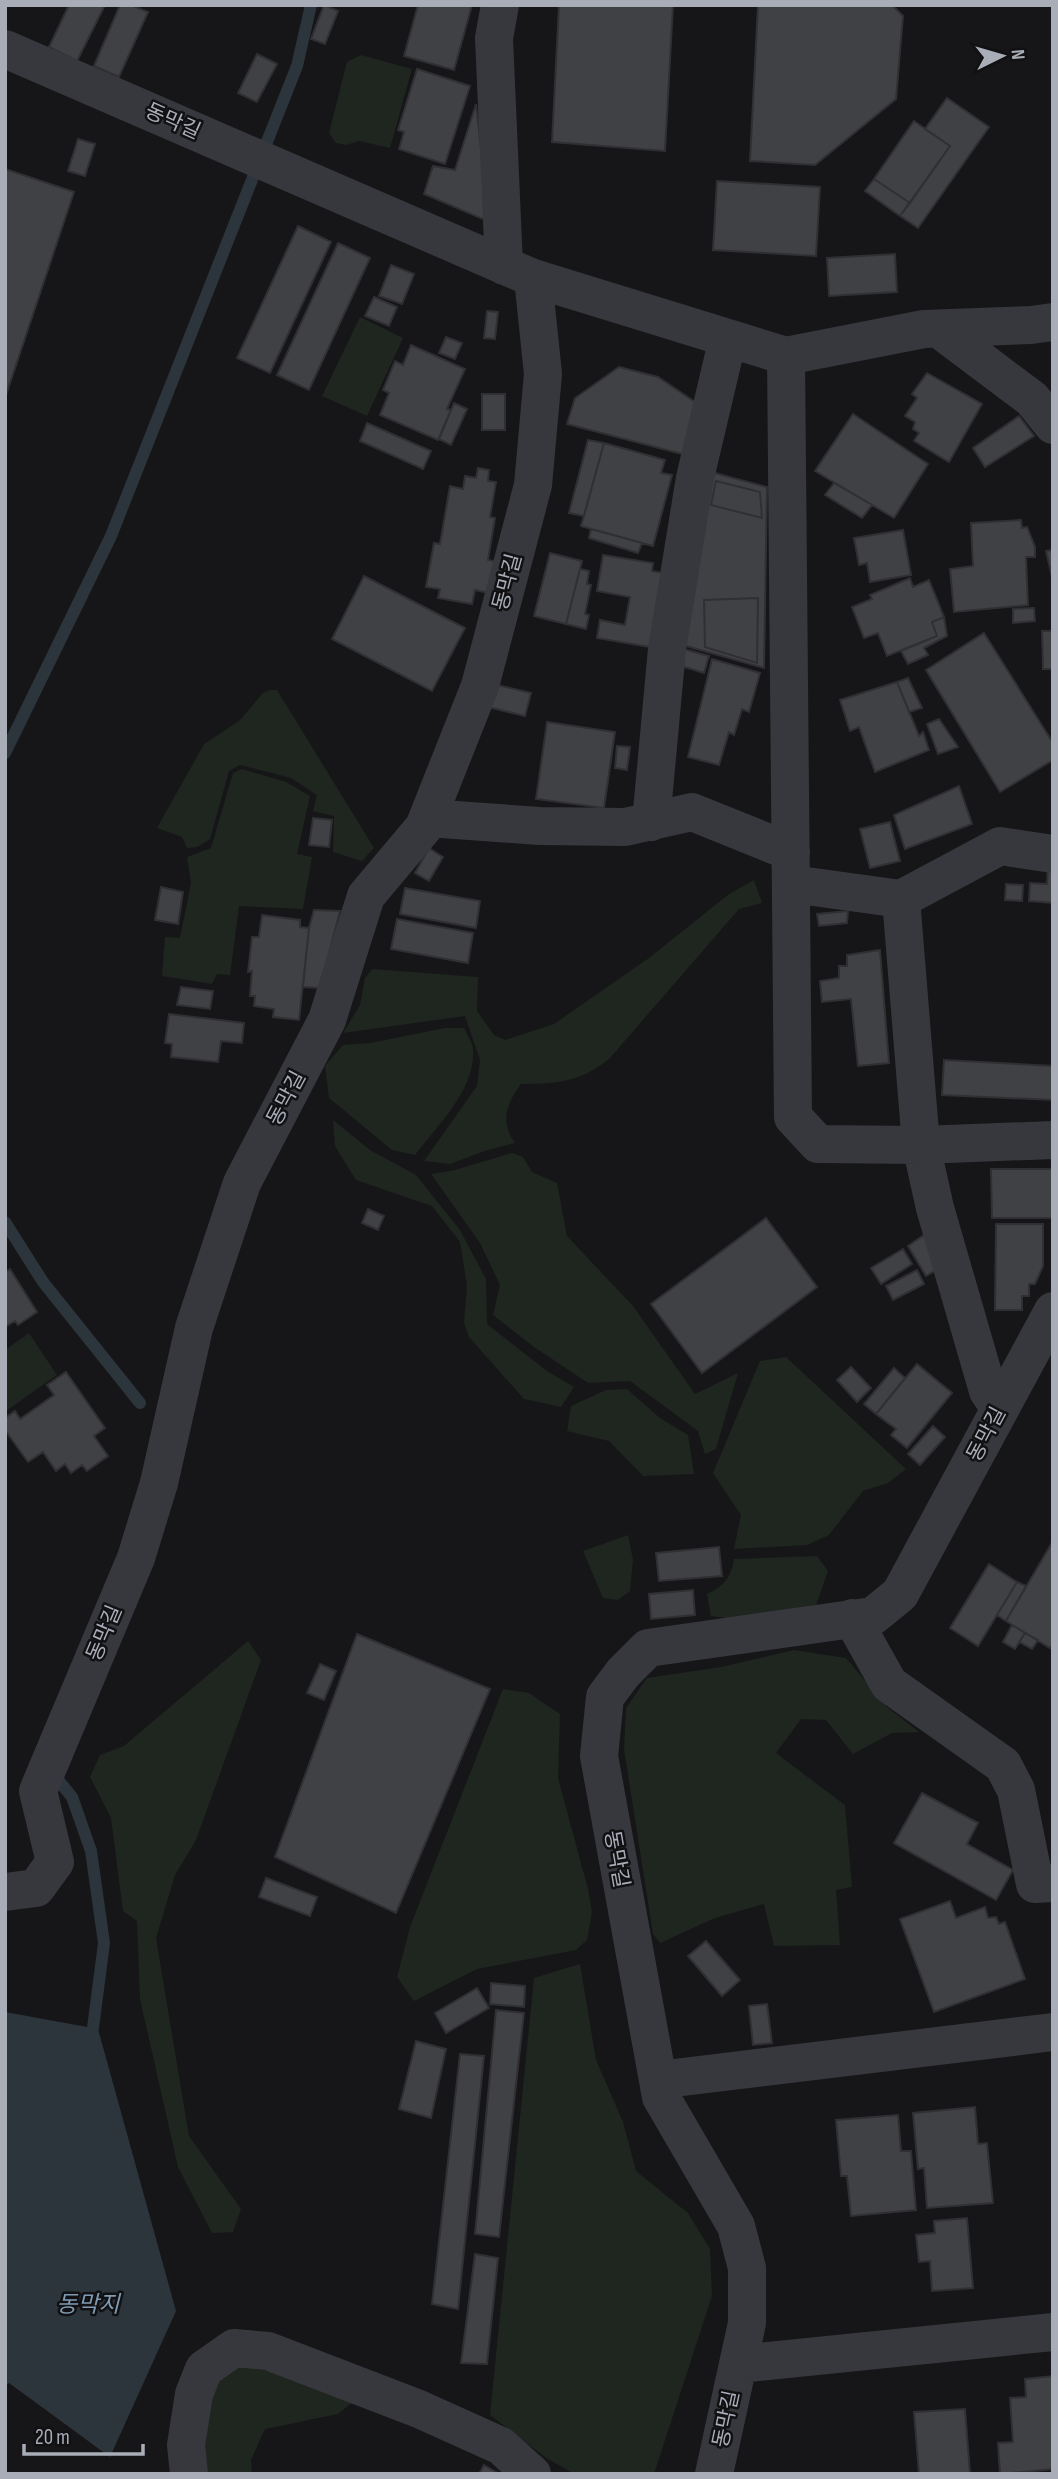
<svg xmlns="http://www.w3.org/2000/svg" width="1058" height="2479" font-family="'Sofia Sans Condensed','Noto Sans KR',sans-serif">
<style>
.green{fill:#1e261f}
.water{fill:#2c353c}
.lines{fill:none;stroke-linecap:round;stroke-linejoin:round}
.stream{stroke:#2c353c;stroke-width:12}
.building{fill:#404145;stroke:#303034;stroke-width:2}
.minor{stroke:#37383d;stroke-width:38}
.labels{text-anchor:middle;stroke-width:5;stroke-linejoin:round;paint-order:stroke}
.street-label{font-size:21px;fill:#a8adb8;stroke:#111113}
.water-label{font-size:23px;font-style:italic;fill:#7f9bb3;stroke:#111113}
</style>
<rect width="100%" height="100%" fill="#161618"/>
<path class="green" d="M361,55L412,69L390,148L359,141L346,145L336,143L329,133L347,62Z
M360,317L403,338L367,416L322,396Z
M270,690H277L374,848L362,861L333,852L334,816L313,811L317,795L291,778L240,765L229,771L210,839L197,847L187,848L182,837L157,828L204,744L239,721L263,693Z
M242,769L286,782L310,796L297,854L312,857L303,909L239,906L230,975L217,974L212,984L162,976L165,937L180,938L191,883L187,857L211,848L233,773Z
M754,880L762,903L739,909L610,1058C582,1082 556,1084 521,1084C506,1104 500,1122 515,1143L485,1151L450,1164L424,1161L477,1086L480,1060L465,1016L343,1033L360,1005L365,978L372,969L478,977L477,1011L494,1035L505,1040L554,1024L649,958L729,894Z
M445,1028H464C467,1034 472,1042 473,1049C476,1089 438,1125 415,1155L392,1150L329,1098L325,1066L343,1045L370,1043Z
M333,1120L370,1150L416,1175L460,1230L486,1279L487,1324L547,1371L574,1387L561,1407L524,1399L469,1337L464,1323L467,1285L460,1242L432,1206L356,1180L335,1146Z
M512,1153L523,1157L532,1172L557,1183L567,1236L633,1306L695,1394L738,1373L716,1449L705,1454L698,1431L630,1381L588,1383L534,1347L493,1315L500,1285L480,1243L431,1174L455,1170Z
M29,1333L57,1375L6,1411L5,1350Z
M786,1357L906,1469L888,1483L863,1491L829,1535L807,1545L734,1549L741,1515L713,1473L760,1361Z
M627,1389L660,1418L688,1435L694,1474L643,1476L609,1441L567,1431L571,1406L606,1390Z
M628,1535L633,1560L630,1591L618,1600L603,1598L583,1551Z
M817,1556L828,1571L816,1605L735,1619L711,1616L707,1594C724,1586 731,1578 734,1559Z
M248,1641L261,1660L196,1840L175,1875L156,1938L189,2136L241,2209L233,2232L212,2233L178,2167L140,1999L137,1921L123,1911L111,1818L90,1777L100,1755L124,1746Z
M794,1650L846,1658L887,1707L919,1732L892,1733L853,1754L826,1720L801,1719L776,1753L845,1805L852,1887L836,1890L840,1945L774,1946L764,1904L715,1918L660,1943L653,1934L624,1749L626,1708L647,1678L721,1667Z
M503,1689L529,1693L560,1714L558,1778L588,1889L592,1912L587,1940L576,1950L477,1969L414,2001L397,1977L410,1927Z
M580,1964L596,2060L623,2122L636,2171L688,2213L710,2249L712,2296L654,2474H574L545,2457L490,2415L534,1978Z
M265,2359L363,2394L338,2414L265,2429L251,2460L252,2474H195L213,2376Z"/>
<path class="water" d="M5,2012L98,2029L176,2311L110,2457L9,2383L5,2385Z"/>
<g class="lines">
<path class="stream" d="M5,753L111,536L297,66L311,5
M5,1222L43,1282L140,1403
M59,1781L72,1797L91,1851L104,1943L93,2028"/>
</g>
<path class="building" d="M69,5H105L77,61L49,47Z
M120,5H131L148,12L119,77L94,66Z
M324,5L338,11L325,44L311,39Z
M418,5H472L454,70L404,56Z
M559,5H673L665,151L552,142Z
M758,5H892L903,16L896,99L815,165L750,161Z
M257,54L277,64L257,102L238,93Z
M417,69L470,86L445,164L399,149L404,132L398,130Z
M947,98L989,127L918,228L900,216L950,146L925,129Z
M476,104L488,209L485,220L424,194L433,166L455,170Z
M914,121L950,146L910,203L874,179Z
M78,139L95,144L85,176L68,171Z
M5,169L74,192L5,398Z
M874,179L910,203L900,216L865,191Z
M717,181L820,187L816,256L713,250Z
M298,226L331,242L270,373L237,358Z
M338,243L370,258L309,390L277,375Z
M895,254L897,292L829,296L827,258Z
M391,265L414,274L402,304L379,296Z
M374,297L397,307L389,326L365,316Z
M487,311L498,312L495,339L484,338Z
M446,337L462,343L455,359L439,353Z
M411,345L465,369L447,409L451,410L438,440L380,415L389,393L383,390L395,361L403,365Z
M619,367L658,377L695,402L686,455L567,424L575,398Z
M927,373L982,404L949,462L914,441L919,433L913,429L915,422L905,416L917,398L912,394Z
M482,394H505V430H482Z
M454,403L467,409L451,445L439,439Z
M853,414L928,464L894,518L815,471Z
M1019,416L1034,436L985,467L973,448Z
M367,423L431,451L423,469L360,441Z
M588,440L604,443L584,516L569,513Z
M604,443L665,460L661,473L672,475L653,546L581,526Z
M478,468L489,470L488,481L496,482L490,517L495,518L488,560L494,561L489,593L475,590L472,604L438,598L440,589L426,587L434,543L440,544L450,486L463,489L465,476L476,478Z
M711,472L767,487L764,668L679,644Z
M716,481L760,492L762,518L711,505Z
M834,483L872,505L862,518L825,495Z
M1021,520L1022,528L1027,527L1035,547V557H1026L1028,605L954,612L950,569L973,566L971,523Z
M591,529L642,543L638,553L589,538Z
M903,530L911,575L870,582L867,563L859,565L854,538Z
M1053,550V581L1046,551Z
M550,553L582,561L566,624L534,616Z
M603,555L653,563L652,571L663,573L650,647L597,638L600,620L625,625L630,597L597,591Z
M580,569L589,571L587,584L591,585L585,614L589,615L586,629L566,624Z
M364,576L465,628L432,691L332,639Z
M910,578L913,587L929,580L944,617L932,622L937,636L887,656L878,633L864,638L852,607L872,599L870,595Z
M758,598L757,663L705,647L704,600Z
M1034,608L1035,621L1013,623V609Z
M944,617L947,636L924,648L928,655L908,664L901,651L937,636L932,622Z
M1042,631H1053V669H1043Z
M984,633L1053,743V760L1000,792L926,670Z
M680,648L709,656L704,673L675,664Z
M712,659L760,673L749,712L742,709L734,735L729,732L719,765L688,757Z
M908,678L922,708L909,712L897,682Z
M897,682L919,736L923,732L929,750L875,772L859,727L850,731L840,700Z
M493,684L531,693L525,716L488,707Z
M939,719L958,747L938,754L927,724Z
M547,722L615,732L604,808L536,799Z
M617,746L630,747L627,770L615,768Z
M959,786L972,824L905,849L894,815Z
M313,818L332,820L329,847L309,845Z
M890,822L900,861L870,868L860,829Z
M429,848L443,857L429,881L415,873Z
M1048,867H1053V903L1029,901L1030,883L1047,884Z
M1006,884L1023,885L1022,901L1005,900Z
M161,887L183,892L178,924L155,920Z
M405,888L480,901L476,928L400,914Z
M314,910L340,911L320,988L303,987L309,928Z
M848,911L847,923L819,926L817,914Z
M262,915L300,920V927L309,928L299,1020L273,1017L274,1009L254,1006L255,996H250L252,971L248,972L252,937H259Z
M397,919L473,933L468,963L391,949Z
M880,950L889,1063L858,1066L851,999L822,1002L820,981L839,978V966H847V955Z
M181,987L213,991L210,1009L177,1005Z
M169,1014L244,1023L242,1043L221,1041L218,1062L171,1057L172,1044L165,1043Z
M944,1060L1053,1066V1100L942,1095Z
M991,1169H1053V1218H992Z
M368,1209L384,1216L378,1230L362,1223Z
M766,1218L817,1287L702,1373L651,1304Z
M996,1224H1043V1266L1035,1284H1029V1296H1022V1310H995Z
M924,1235L943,1266L926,1276L908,1246Z
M903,1249L912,1264L881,1284L871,1268Z
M10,1269L37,1312L18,1325L15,1321L5,1327V1272Z
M917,1270L924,1284L893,1300L886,1286Z
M917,1364L952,1393L907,1448L891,1435L896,1429L876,1414Z
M851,1367L871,1388L857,1402L837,1380Z
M894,1368L905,1378L876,1414L864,1404Z
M66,1372L105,1428L94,1436L108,1456L87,1471L82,1465L71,1473L65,1464L56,1471L43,1452L28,1462L5,1430V1418L15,1411L20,1419L54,1395L47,1385Z
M933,1426L945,1437L920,1465L908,1454Z
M1053,1541V1643L1050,1648L1006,1621Z
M719,1547L722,1576L659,1581L656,1553Z
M989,1564L1017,1582L978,1646L950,1628Z
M1017,1582L1026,1586L1006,1621L997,1615Z
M693,1590L695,1615L651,1619L649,1594Z
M1012,1625L1025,1633L1015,1649L1003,1642Z
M1025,1633L1038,1640L1032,1649L1019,1642Z
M357,1634L490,1689L396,1913L275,1857Z
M320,1664L336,1671L324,1700L307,1693Z
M922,1793L978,1823L967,1844L1013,1870L996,1900L894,1843Z
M266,1878L317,1897L310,1916L259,1897Z
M950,1901L956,1918L985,1907L988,1918L996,1917L999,1924L1005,1922L1025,1979L934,2012L900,1919Z
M706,1941L740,1980L722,1996L688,1956Z
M491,1983L525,1986L524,2007L490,2004Z
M477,1988L489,2008L446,2033L435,2013Z
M767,2004L772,2043L753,2045L749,2006Z
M496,2010L524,2013L499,2237L475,2234Z
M416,2041L446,2049L431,2118L399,2109Z
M460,2054L484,2056L458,2309L432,2304Z
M975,2107L978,2144L987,2143L993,2203L927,2208L924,2168L918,2169L913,2113Z
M898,2115L901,2151H911L916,2210L851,2216L847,2176H841L836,2120Z
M967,2218L973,2288L932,2291L930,2261L919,2262L916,2235L935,2233L934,2221Z
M475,2254L498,2258L487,2364L461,2363Z
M1053,2376V2469L1000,2474L998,2443L1013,2442L1010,2398L1026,2397L1025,2379Z
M965,2409L970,2474H919L914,2412Z
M484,2465L499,2474H479Z"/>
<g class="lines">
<path class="minor" d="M500,5L494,38L504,266
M5,49L533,278L786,356L924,329L1031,325L1053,322
M939,329L1032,399L1053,425
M786,356L793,1117L818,1144L921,1145L1053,1140
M428,818L540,826L625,827L692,812L791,852
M651,822L667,649L695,478L728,338
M792,884L901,899L1000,846L1053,854
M901,899L921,1145L935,1208L988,1391L1000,1409
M852,1618L889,1684L1003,1765L1016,1790L1035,1884L1053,1883
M5,1892L36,1888L55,1862L38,1791L136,1558L159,1483L194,1328L242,1183L327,1020L366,896L424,827L480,686L533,485L543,374L533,278
M658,2080L1053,2032
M738,2364L1053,2332
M189,2474L186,2445L194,2394L204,2369L234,2348L268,2351L419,2409L501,2446L532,2474
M714,2474L747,2323V2268L736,2226L661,2097L599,1756L605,1697L623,1673L648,1648L873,1616L900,1594L1053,1311"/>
</g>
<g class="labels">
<g class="street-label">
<text transform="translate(173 121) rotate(24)" y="7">동막길</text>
<text transform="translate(507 582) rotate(-75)" y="7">동막길</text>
<text transform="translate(286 1098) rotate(-62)" y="7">동막길</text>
<text transform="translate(986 1434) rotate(-62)" y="7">동막길</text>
<text transform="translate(104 1633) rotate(-67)" y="7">동막길</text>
<text transform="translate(617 1859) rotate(80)" y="7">동막길</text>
<text transform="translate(726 2419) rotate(-78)" y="7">동막길</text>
</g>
<g class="water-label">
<text x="88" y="2312">동막지</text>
</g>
</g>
<rect width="1058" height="2479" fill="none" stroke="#a8adb8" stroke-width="14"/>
<g transform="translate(1002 56) rotate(85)" stroke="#111113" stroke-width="5" paint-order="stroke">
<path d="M0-5L12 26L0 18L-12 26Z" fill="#a8adb8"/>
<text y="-10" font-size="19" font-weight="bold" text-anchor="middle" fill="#a8adb8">N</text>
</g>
<path d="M24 2444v10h119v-10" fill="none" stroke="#a8adb8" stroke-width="3.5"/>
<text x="35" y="2444" font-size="21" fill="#a8adb8" stroke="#111113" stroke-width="5" paint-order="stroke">20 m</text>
</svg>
